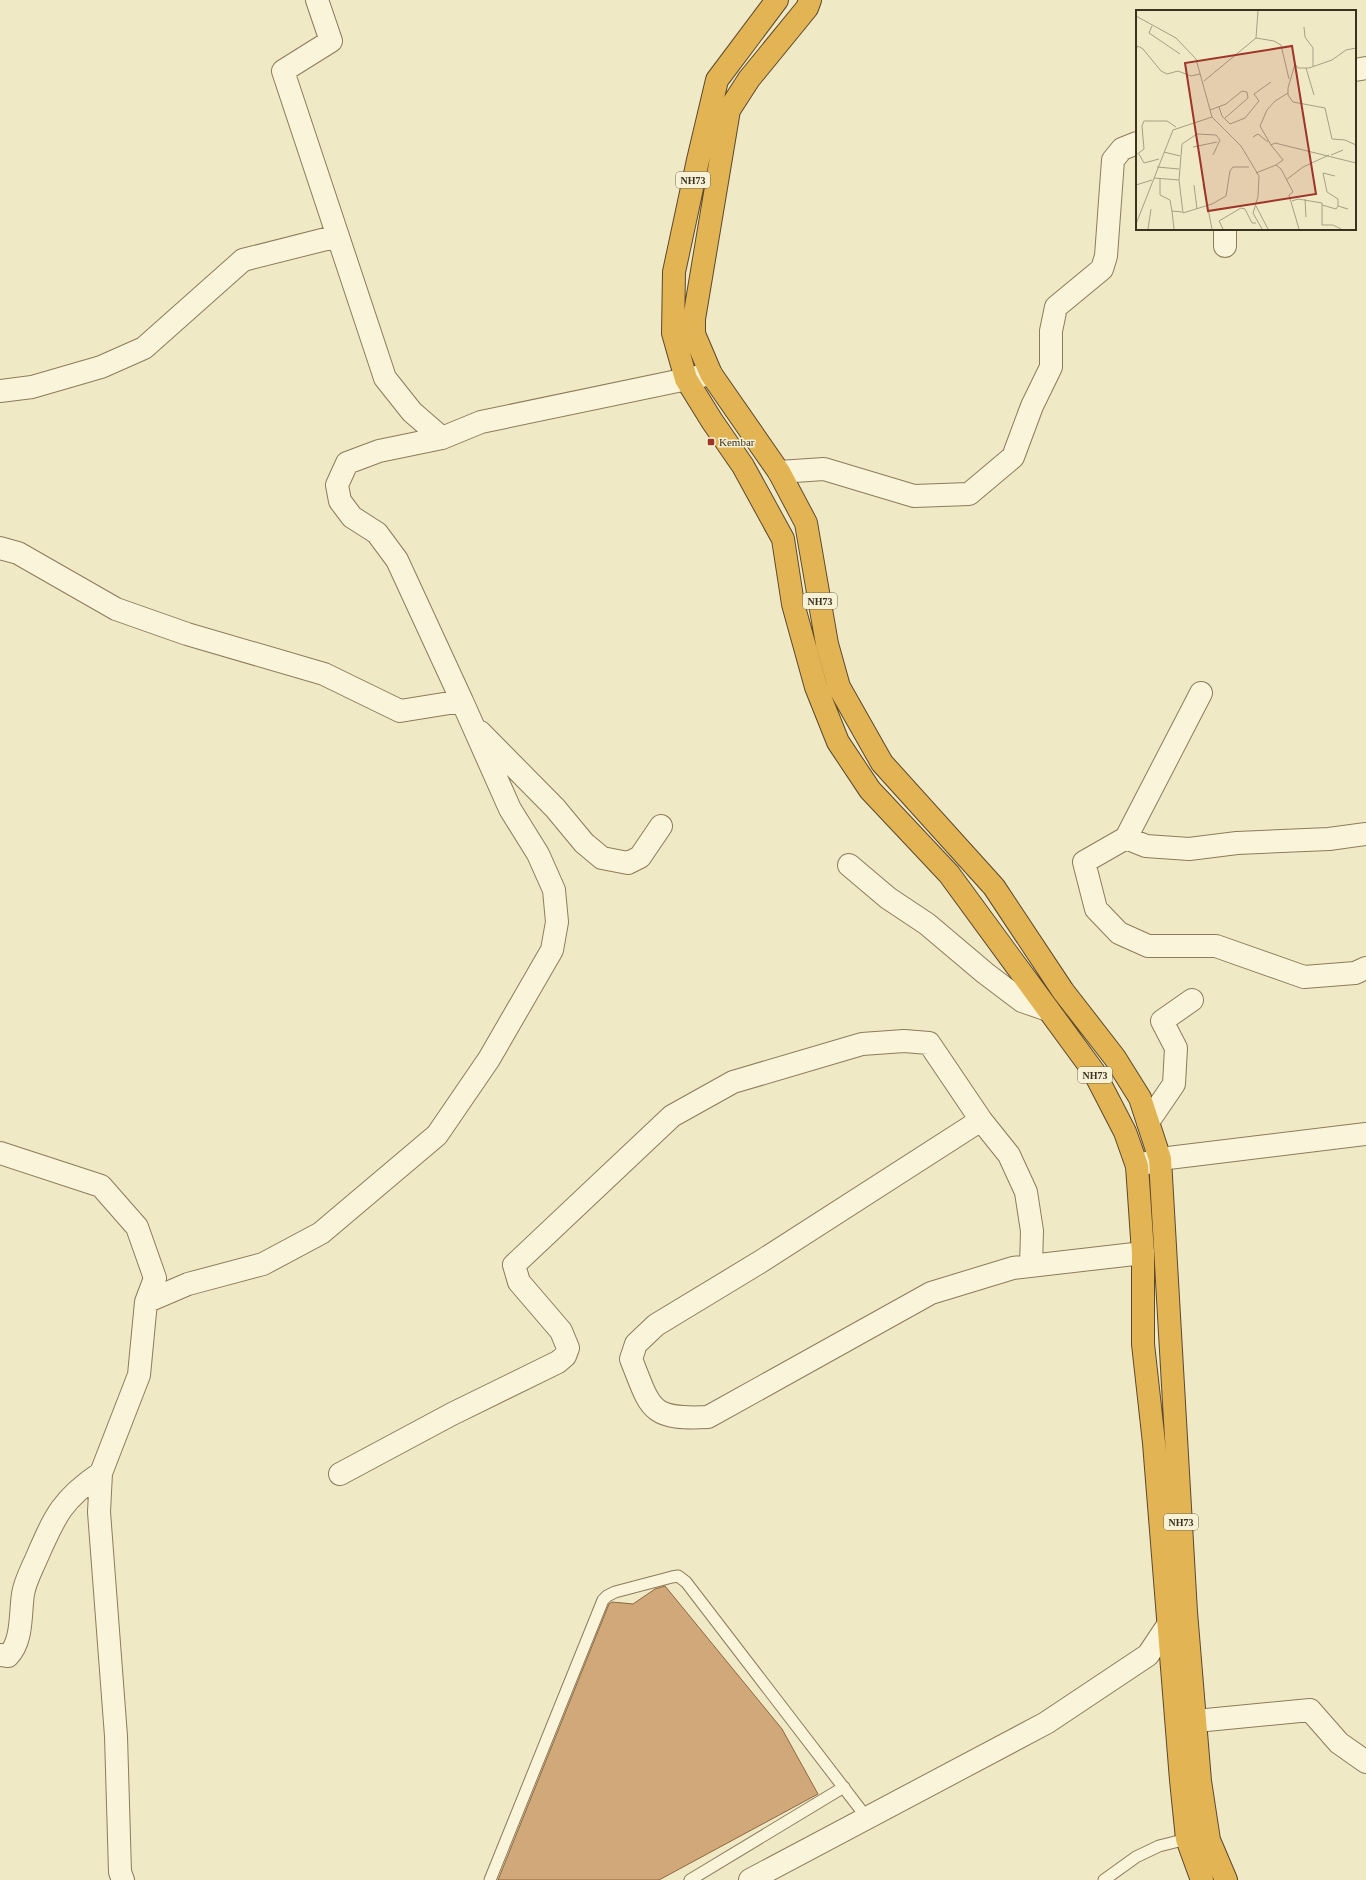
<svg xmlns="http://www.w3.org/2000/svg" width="1366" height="1880" font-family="Georgia,serif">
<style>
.building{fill:#d0a87a;stroke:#8d673f}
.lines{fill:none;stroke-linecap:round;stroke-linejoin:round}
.lane-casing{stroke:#8d7b5a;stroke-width:13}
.street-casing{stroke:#8d7b5a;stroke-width:24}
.highway-casing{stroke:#5a482f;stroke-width:24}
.lane{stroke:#faf4da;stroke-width:11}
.street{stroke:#faf4da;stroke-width:22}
.highway{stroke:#e2b454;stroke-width:22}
.poi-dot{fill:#9e3528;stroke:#f7f1d6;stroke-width:1.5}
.labels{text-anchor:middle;stroke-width:3;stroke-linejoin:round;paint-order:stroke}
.shield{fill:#f7f1d6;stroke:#746a56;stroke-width:1}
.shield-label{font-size:10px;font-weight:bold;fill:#3c301f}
.poi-label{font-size:11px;fill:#3c301f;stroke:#f7f1d6;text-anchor:start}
.inset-road{fill:none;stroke:#a89f83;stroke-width:1}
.view{fill:#9e3528;fill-opacity:0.15;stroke:#9e3528;stroke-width:2}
.inset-edge{fill:none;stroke:#3c301f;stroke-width:2}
</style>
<rect width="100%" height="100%" fill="#f0e9c6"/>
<path class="building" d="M665,1586L782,1729L818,1794L659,1880H498L609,1604L612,1602L633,1604L655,1589Z"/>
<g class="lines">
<g class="lane-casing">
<path id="lane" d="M490,1880L603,1600L607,1596L615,1592L672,1577L678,1576L686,1582L867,1818
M690,1880L844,1787
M1104,1880L1136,1857L1159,1846L1187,1839"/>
</g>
<g class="street-casing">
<path id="street" d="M317,0L331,41L283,71L385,378L412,412L442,438L481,422L711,374
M1355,70L1366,68
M1225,229V246
M0,391L32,387L101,367L144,348L243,260L338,236
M779,472L824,469L914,496L969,494L1013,457L1032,406L1051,367V331L1056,307L1102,269L1106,256L1113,160L1122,149L1137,143
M0,548L18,553L116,609L187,634L324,674L400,711L462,701L397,560L377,533L352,517L340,501L337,485L347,463L379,451L442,438
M1201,693L1126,838L1084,862L1096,909L1119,933L1148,946H1216L1304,977L1355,973L1366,968
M480,732L555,808L584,843L602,858L628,863L640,857L661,826
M1126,838L1146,846L1189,849L1237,843L1329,839L1366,834
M849,865L888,898L927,924L985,973L1022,1001L1048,1010
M981,1120L760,1262L656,1325L636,1344L631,1359C651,1409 649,1420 708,1417L931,1293L1013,1268L1143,1253
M1148,1122L1174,1084L1176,1048L1162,1021L1192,1000
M0,1153L101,1186L137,1227L155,1278L146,1302L139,1375L101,1473L99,1512L116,1736L120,1872L123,1880
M1137,1166L1160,1159L1366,1134
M146,1302L188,1284L263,1264L321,1233L437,1135L489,1059L552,950L557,922L554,890L538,854L510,809L462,701
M340,1474L452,1414L558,1362L565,1356L568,1348L561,1331L519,1282L514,1265L672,1116L733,1082L862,1044L904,1041L929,1043L981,1120L1009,1155L1026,1192L1032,1231L1031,1266
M0,1655L8,1656C23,1641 20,1613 23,1594C25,1581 32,1569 37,1557C55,1516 62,1499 101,1473
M1196,1721L1310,1710L1339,1743L1366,1762
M750,1880L1046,1723L1148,1655L1168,1625"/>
</g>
<g class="highway-casing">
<path id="highway" d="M777,0L717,80L698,160L674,272L673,333L686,379L712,421L743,466L783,539L793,604L816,687L838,742L870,790L949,874L1094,1072L1125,1132L1137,1166L1143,1253V1344L1154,1443L1181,1780L1187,1839L1202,1880
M810,0L807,8L749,79L729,110L694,319V334L711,374L779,472L806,523L827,644L839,687L882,763L994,887L1063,991L1115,1058L1140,1098L1160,1159L1186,1612L1200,1781L1209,1840L1226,1880"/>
</g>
<use href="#lane" class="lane"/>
<use href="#street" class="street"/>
<use href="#highway" class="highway"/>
</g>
<rect class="poi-dot" x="707" y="438" width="8" height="8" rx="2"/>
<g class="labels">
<g class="shield">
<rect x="676" y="172" width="34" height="16" rx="3"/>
<rect x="803" y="593" width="34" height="16" rx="3"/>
<rect x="1078" y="1067" width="34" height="16" rx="3"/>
<rect x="1164" y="1514" width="34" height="16" rx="3"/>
</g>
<g class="shield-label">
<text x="693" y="184">NH73</text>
<text x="820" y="605">NH73</text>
<text x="1095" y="1079">NH73</text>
<text x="1181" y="1526">NH73</text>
</g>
<g class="poi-label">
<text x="719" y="446">Kembar</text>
</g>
</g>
<g transform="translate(1136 10)">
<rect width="220" height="220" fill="#f0e9c6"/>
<path class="inset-road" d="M0,6L40,28L60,49L76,107L105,136L123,166L122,187L117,203L126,219M16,16L13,23L44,44M168,17L169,27L177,38V56M120,28L138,31L145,35L153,69M220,38L210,40L196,50L173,58H162L159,54L152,78V85L157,92L189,98L196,129L209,130L220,135M0,39L2,36L7,39L25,61L31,64L42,61L55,66L64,64M170,58L178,85M68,71L120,28L122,1M83,97L86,106L94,114L109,108L123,91L118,84L135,72M74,100L90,94L106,81L111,82L112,88L89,108M117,127L122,124L132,132M135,135L124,116L131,100L139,91L152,83M57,137L81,132M28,142L44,146M3,144L8,153L23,149M0,145L8,139L6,116L8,111H31L40,117M195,145L207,140M140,155L147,150L135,135L139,133L220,153M21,157L43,159M120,163L140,155L145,159L157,182L153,185L163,219M199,166L187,163L191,182L202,189V196M18,168L43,170L47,203L76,194L90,186L94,161L97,157H113M24,168V185L34,190L36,201M43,170L46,134L61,124L80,125L84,130L77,145M150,170L167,157L193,145M67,174L76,219M0,175L16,170M58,175L61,199M169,189L170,207M156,191L162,189L186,193V215H197L205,219M186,195L200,199L202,196L212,199M120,196L132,219M0,214L37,120L76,107M12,219L15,199M38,219L36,201L46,202M87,219L83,211L105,198L109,199L116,213H120"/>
<path class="view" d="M156,36L180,184L72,201L49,53Z"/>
<rect width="220" height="220" class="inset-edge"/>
</g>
</svg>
